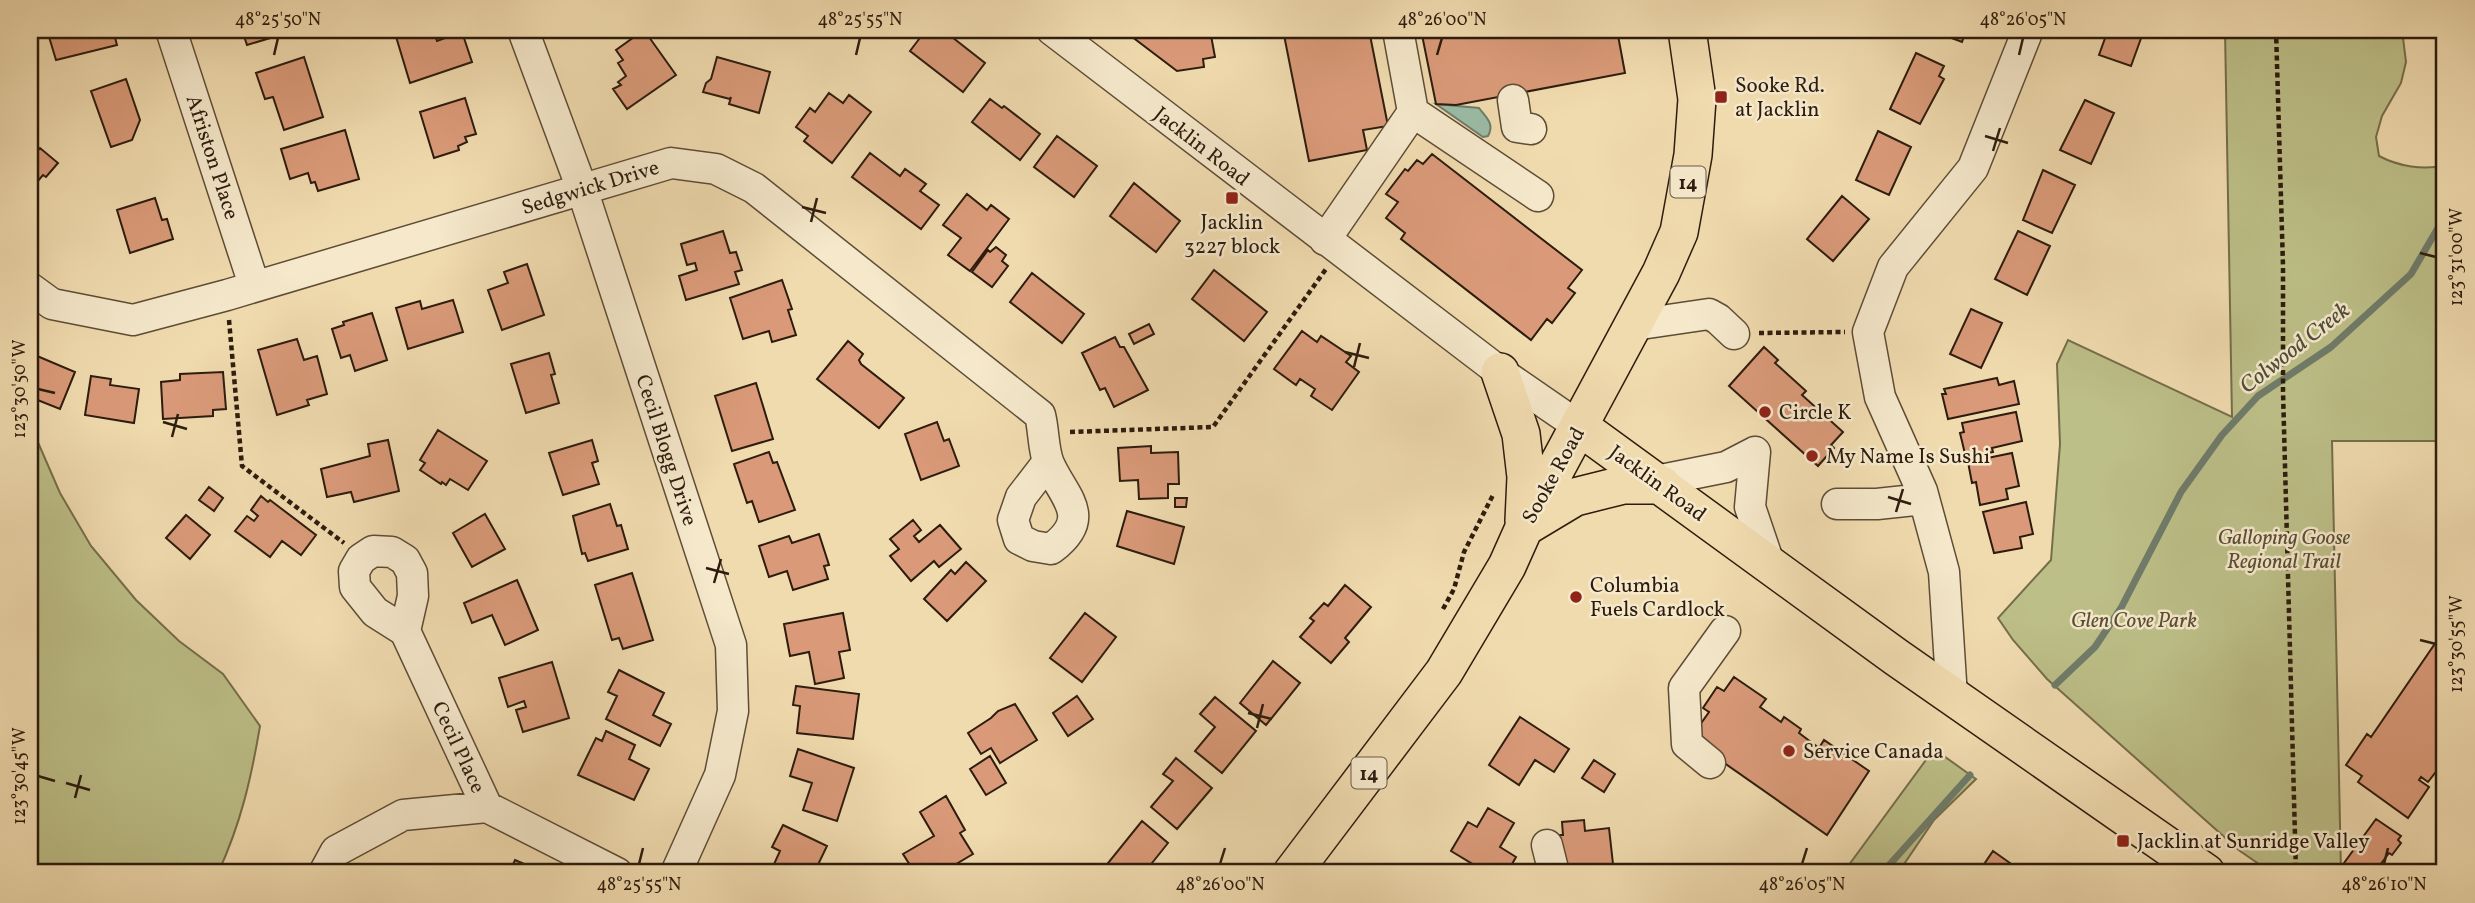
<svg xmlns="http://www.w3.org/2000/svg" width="2475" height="903" font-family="Vollkorn,serif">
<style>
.green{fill:#bdbf88;stroke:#756e4b;stroke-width:2}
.water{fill:#9bbca7;stroke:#6f7c6a;stroke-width:2}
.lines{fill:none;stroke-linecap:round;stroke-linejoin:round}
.stream{stroke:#6f7c6a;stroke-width:7}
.building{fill:#da9a79;stroke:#2d1c0e;stroke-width:2}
.minor-casing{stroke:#5e4c36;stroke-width:33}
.major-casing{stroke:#2d1c0e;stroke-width:40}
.path{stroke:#2d1c0e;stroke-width:4.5;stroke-dasharray:5 3.5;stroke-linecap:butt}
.minor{stroke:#f5e8cb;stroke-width:30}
.major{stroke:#f0dbaf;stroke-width:37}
.ticks{fill:none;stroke:#2d1c0e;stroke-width:2.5}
.poi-dot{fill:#8f2418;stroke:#f5e8cb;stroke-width:2.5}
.labels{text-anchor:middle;stroke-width:5;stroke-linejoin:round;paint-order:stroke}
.shield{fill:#f5e8cb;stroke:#695947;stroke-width:2}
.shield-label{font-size:19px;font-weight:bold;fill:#2d1c0e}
.poi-label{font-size:21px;fill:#2d1c0e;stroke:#f5e8cb;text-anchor:start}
.street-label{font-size:21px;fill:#2d1c0e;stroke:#f5e8cb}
.park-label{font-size:21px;font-style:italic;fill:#584d33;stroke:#f5e8cb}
.water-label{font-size:23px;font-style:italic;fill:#4e4c3c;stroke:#f5e8cb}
.neatline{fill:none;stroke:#2d1c0e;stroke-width:2.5}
.ticks-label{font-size:18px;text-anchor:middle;fill:#2d1c0e}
</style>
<rect width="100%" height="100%" fill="#f0dbaf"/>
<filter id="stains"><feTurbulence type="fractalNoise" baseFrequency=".00286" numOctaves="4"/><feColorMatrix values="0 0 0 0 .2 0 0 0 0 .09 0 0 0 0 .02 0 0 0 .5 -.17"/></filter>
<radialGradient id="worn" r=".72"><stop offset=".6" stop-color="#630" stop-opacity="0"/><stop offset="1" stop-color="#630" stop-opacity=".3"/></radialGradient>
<path class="green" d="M2225,30H2402L2406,62L2401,83L2382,116L2376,137L2379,156C2398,166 2424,171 2445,165V441H2332L2341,873H2272L2240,851L2047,679L2013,640L1998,618L2051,560L2060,444L2057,364L2068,340L2232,417Z
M30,424L60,493L91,546L136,600L179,641L223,674L260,726C251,779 241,823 218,873H30Z
M1934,749L1976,779L1934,820L1898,873H1843Z"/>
<path class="water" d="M1436,104L1479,108C1486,117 1495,124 1488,136L1483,137Z"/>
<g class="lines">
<path class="stream" d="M2055,685L2095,647L2121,608L2181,492L2222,435L2258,396L2331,347L2411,274L2445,216
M1882,873L1970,775"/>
</g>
<path class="building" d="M47,30H113L117,45L56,60Z
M242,30H286L287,33L247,45Z
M394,30H431L432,33L434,32L437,41L462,32L472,62L410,83Z
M644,30L676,75L627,109L613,89L621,85L618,82L626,76L618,63L623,60L616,50Z
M926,30H943L985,63L963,92L910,51Z
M1123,30H1210L1215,57L1203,59L1204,67L1177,71Z
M1283,30H1369L1388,126L1363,130L1367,150L1309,161Z
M1421,30H1617L1625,73L1456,105L1436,104Z
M1930,30H1966L1962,42Z
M2108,30H2144L2131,66L2099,55Z
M1916,53L1944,66L1939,76L1944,79L1920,124L1890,109Z
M304,57L323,117L284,130L273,97L265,99L256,73Z
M717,57L770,72L759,113L729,104L731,97L730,99L703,92L706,83L711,79Z
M126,79L140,120L132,140L111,147L91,91Z
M829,93L843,103L849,95L871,112L832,163L804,141L808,136L796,127L810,108L815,112Z
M465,98L476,134L465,137L467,142L458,146L459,150L434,158L420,112Z
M990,99L1002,108L1004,106L1040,134L1020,160L972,122Z
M2085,100L2114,113L2091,164L2060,150Z
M345,130L359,179L318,191L315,182L311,183L308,173L290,179L281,149Z
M1878,131L1911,147L1889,195L1856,180Z
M1057,136L1097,166L1074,197L1034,167Z
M30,148L35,153L40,148L58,163L46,177L43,175L30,190Z
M870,153L900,176L905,169L926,184L920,191L939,205L921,229L852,177Z
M1432,154L1582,270L1568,288L1575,293L1552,323L1547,319L1531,340L1401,239L1405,233L1386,218L1398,202L1386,194L1405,169L1408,171L1417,160L1423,164Z
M2043,170L2075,185L2052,233L2023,220Z
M1134,183L1180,221L1156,252L1110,216Z
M967,194L987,210L991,205L1009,219L970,271L948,255L961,238L943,225Z
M1842,196L1869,219L1833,261L1807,239Z
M155,198L162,220L167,219L173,239L130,253L117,210Z
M723,231L730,253L736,252L742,270L735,272L739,284L686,300L679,276L697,270L695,263L687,265L681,244Z
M2018,231L2050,246L2027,295L1995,279Z
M996,247L1006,255L1002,261L1008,266L992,287L972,272L988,250L990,252Z
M527,264L544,315L502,330L488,290L508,283L504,272Z
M1214,270L1267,312L1244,341L1192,299Z
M1032,273L1084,314L1062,343L1010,302Z
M782,280L792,309L788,310L796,335L772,342L769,331L743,339L730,298Z
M453,300L463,332L408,349L396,308L420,301L422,309Z
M1971,309L2002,323L1981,368L1950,354Z
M372,313L387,360L355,371L350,355L341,358L332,329L344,325L343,322Z
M1149,324L1154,334L1134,344L1129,334Z
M1302,331L1317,342L1321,336L1351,356L1346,362L1359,372L1332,410L1311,396L1315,389L1300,379L1296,385L1274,369Z
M1115,337L1120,347H1124L1148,390L1114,407L1105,388L1100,390L1082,353Z
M297,339L304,360L317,356L327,394L307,400L309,405L277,415L258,350Z
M848,341L863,354L859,360L861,364L904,398L879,428L817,379Z
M1764,347L1778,360L1775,363L1806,391L1802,395L1843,432L1831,445L1834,448L1818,466L1729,386Z
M30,353L75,372L60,409L30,397Z
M549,353L555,374L551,375L559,403L526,413L511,364Z
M223,372L226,409L213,410V416L163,419L161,382L180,380V374Z
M91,376L111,379L110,385L139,389L134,423L85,415Z
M1997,378L1999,385L2014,381L2019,404L1948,419L1942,394H1946L1944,389Z
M756,383L773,439L732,451L715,396Z
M2016,412L2022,441L1992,448L1993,452L1966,458L1960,433L1964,432L1962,423Z
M937,422L944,441L949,439L959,466L921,480L905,434Z
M438,430L487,461L468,490L450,479L446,485L442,482L441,484L420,470L425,463L420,460Z
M388,440L399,491L354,502L351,492L327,497L321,469L370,456L368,444Z
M592,440L598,461L592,463L599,484L563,495L549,453Z
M1151,446V453L1178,452L1179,484H1168V498L1139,499L1138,480L1120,481L1118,448Z
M769,452L773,463L777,462L795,510L759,522L752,501L747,503L734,464Z
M2012,453L2019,486L2006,489L2008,499L1980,505L1976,482L1972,483L1968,462Z
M209,487L223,498L214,511L199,500Z
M261,496L268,502L270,500L316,535L301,555L282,541L270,557L235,531L247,516L254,521L258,516L251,510Z
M1175,498H1187L1186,507H1175Z
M2026,502L2033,534L2020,537L2022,548L1994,553L1983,512Z
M610,504L617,526L621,525L628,549L588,561L585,553L582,554L573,516Z
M1127,511L1184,527L1174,564L1117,546Z
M485,514L505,549L472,567L453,533Z
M186,515L210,535L190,559L166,538Z
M913,520L921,530L914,536L919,542L940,525L961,549L939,567L934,561L911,581L890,556L899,549L890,539Z
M819,534L829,565L824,566L828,579L793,590L787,571L769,577L759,546L789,536L792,543Z
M966,562L986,581L947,621L924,599L951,570L955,574Z
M632,573L653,640L623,649L619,638L612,640L595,585Z
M517,580L538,630L505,645L492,615L472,623L464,603Z
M1345,585L1371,607L1345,638L1349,642L1331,663L1300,637L1314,621L1310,618L1324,603L1328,606Z
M843,613L850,650L839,652L844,678L815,684L809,652L790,656L784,624Z
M1085,613L1116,637L1082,682L1050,658Z
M2445,629V760L2428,782L2421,777L2419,780L2429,787L2408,818L2358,782L2362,776L2346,765L2367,734L2371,737Z
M1273,661L1300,683L1266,725L1240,703Z
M552,662L569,718L523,732L516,710L526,707L524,701L508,707L499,678Z
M619,670L664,693L653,715L671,724L660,746L606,719L617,696L608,692Z
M1734,677L1766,699L1760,707L1781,722L1784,717L1801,729L1799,733L1819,748L1824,740L1869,771L1827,835L1690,739L1709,712L1703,708L1717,687L1724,691Z
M796,686L859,694L853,739L797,733L800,706L793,705Z
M1077,696L1093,719L1068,736L1053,713Z
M1215,697L1256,731L1222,773L1195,751L1215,727L1200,714Z
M1015,704L1037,740L1000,763L991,748L981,754L968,733L991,718L998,711Z
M1520,717L1569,749L1554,772L1535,760L1519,785L1489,765Z
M606,731L635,745L629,759L649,769L634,800L578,775L596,738L602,741Z
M798,749L854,768L837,821L803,810L812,783L790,776Z
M990,756L1006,783L986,795L970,769Z
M1176,758L1212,788L1177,829L1151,807L1173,781L1163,774Z
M1594,760L1615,774L1604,792L1582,778Z
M946,796L965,830L960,833L973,854L941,873H915L903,854L934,836L920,812Z
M1488,808L1514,823L1500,847L1516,857L1507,873H1476L1471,871L1474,865L1451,851L1468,822L1477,827Z
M2376,819L2401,836L2398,840L2401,843L2392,855L2389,853L2374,873H2357L2344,863Z
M1584,820L1585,831L1609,828L1614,873H1563L1560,835H1563L1562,822Z
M1142,821L1168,843L1144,873H1121L1108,863Z
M783,825L827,846L814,873H770L780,851L772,847Z
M1993,851L2024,873H1978Z
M515,860L529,866L526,873H509Z"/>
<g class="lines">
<g class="minor-casing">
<path id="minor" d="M171,30L254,285
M523,30L582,189L731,645L733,711L720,775L676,873
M1052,30L1500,372L1580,427
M1398,30L1413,112
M1513,100L1517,127L1531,129
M1325,240L1413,112L1538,196
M30,288L52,304L133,320L227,295L671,163L716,169L754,188L1040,415C1044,430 1043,450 1049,464C1064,498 1094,517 1051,549L1033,546L1019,539L1013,520L1021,497L1048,462
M1634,325L1709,314L1718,319L1734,334
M1755,452L1750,507L1769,563
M1656,481L1726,467L1755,452
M1837,504H1877L1924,499
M405,631L413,596L412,573L405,560L392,552L373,551L361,559L354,571L355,587L375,612L405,631L487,807L617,873
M1952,697L1944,572L1922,491L1880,397L1868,332L1893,267L1973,168L2028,30
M1710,763L1687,744L1684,688L1725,631
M1547,845L1554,873
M324,873L336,851L403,815L487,807"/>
</g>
<g class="major-casing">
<path id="major" d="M1500,372L1521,434L1526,477L1524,521
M1580,427L1896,657L2206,873
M1525,527L1575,497L1623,485H1662
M1292,873L1444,672L1507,566L1524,528L1661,273L1679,232L1693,155L1697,99L1687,30"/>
</g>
<path class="path" d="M2276,30L2283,266V391L2296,873
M229,320L242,466L344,543
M1759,333L1845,332
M1070,432L1213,427L1326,269
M1443,609L1454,589L1464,552L1494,493"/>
<use href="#minor" class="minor"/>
<use href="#major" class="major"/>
</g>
<path class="ticks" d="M274,55L278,38M856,55L860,38M1437,55L1442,38M2019,55L2023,38M1985,136L2008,143M1993,151L2000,128M802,207L826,213M811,222L817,198M2420,253L2436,257M1345,352L1369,358M1354,367L1360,343M38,389L55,393M163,422L187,429M172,437L178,414M1888,497L1911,504M1896,512L1903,489M706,568L729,574M714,583L721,559M2420,640L2436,644M1248,713L1272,719M1257,728L1263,704M38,776L55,781M66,783L90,790M75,798L81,775M639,864L643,848M1220,864L1225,848M1802,864L1807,848M2384,864L2388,848"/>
<g class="poi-dot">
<rect x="1714" y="90" width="14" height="14" rx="3.5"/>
<rect x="1225" y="191" width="14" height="14" rx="3.5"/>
<circle cx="1765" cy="412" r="7"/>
<circle cx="1812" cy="456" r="7"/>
<circle cx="1576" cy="597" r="7"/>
<circle cx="1789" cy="751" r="7"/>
<rect x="2116" y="834" width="14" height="14" rx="3.5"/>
</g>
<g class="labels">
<g class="shield">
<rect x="1670.5" y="166.5" width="35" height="31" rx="5"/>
<rect x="1351.5" y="757.5" width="35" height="31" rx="5"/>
</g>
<g class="shield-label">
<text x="1688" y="189">14</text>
<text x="1369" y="780">14</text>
</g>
<g class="poi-label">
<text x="1735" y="92">Sooke Rd.<tspan x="1735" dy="24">at Jacklin</tspan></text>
<text x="1232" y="229" text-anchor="middle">Jacklin<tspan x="1232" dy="24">3227 block</tspan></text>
<text x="1779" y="419">Circle K</text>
<text x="1826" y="463">My Name Is Sushi</text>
<text x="1590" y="592">Columbia<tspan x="1590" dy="24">Fuels Cardlock</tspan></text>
<text x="1803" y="758">Service Canada</text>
<text x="2137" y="848">Jacklin at Sunridge Valley</text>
</g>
<g class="street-label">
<text transform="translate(1202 146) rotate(38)" y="7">Jacklin Road</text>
<text transform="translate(213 157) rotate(72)" y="7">Afriston Place</text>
<text transform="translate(590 187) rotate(-17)" y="7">Sedgwick Drive</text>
<text transform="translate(667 450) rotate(72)" y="7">Cecil Blogg Drive</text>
<text transform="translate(1553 475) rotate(-61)" y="7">Sooke Road</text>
<text transform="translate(1658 483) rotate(36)" y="7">Jacklin Road</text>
<text transform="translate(459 747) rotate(65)" y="7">Cecil Place</text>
</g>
<g class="park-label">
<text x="2284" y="544">Galloping Goose<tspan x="2284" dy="24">Regional Trail</tspan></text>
<text x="2134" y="627">Glen Cove Park</text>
</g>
<g class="water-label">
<text transform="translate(2294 347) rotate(-38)" y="8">Colwood Creek</text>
</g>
</g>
<rect width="2475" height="903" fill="none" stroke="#f0dbaf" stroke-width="77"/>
<rect x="38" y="38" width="2398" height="826" class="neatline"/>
<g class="ticks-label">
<text x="278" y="25">48°25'50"N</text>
<text x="860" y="25">48°25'55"N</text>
<text x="1442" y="25">48°26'00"N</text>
<text x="2023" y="25">48°26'05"N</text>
<text transform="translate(2456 257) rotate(-90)" y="6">123°31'00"W</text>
<text transform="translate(19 389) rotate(-90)" y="6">123°30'50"W</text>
<text transform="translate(2456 644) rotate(-90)" y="6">123°30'55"W</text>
<text transform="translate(19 776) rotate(-90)" y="6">123°30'45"W</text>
<text x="639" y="890">48°25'55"N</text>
<text x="1220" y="890">48°26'00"N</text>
<text x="1802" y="890">48°26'05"N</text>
<text x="2384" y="890">48°26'10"N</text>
</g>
<rect width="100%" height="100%" filter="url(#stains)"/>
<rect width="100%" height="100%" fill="url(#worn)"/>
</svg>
